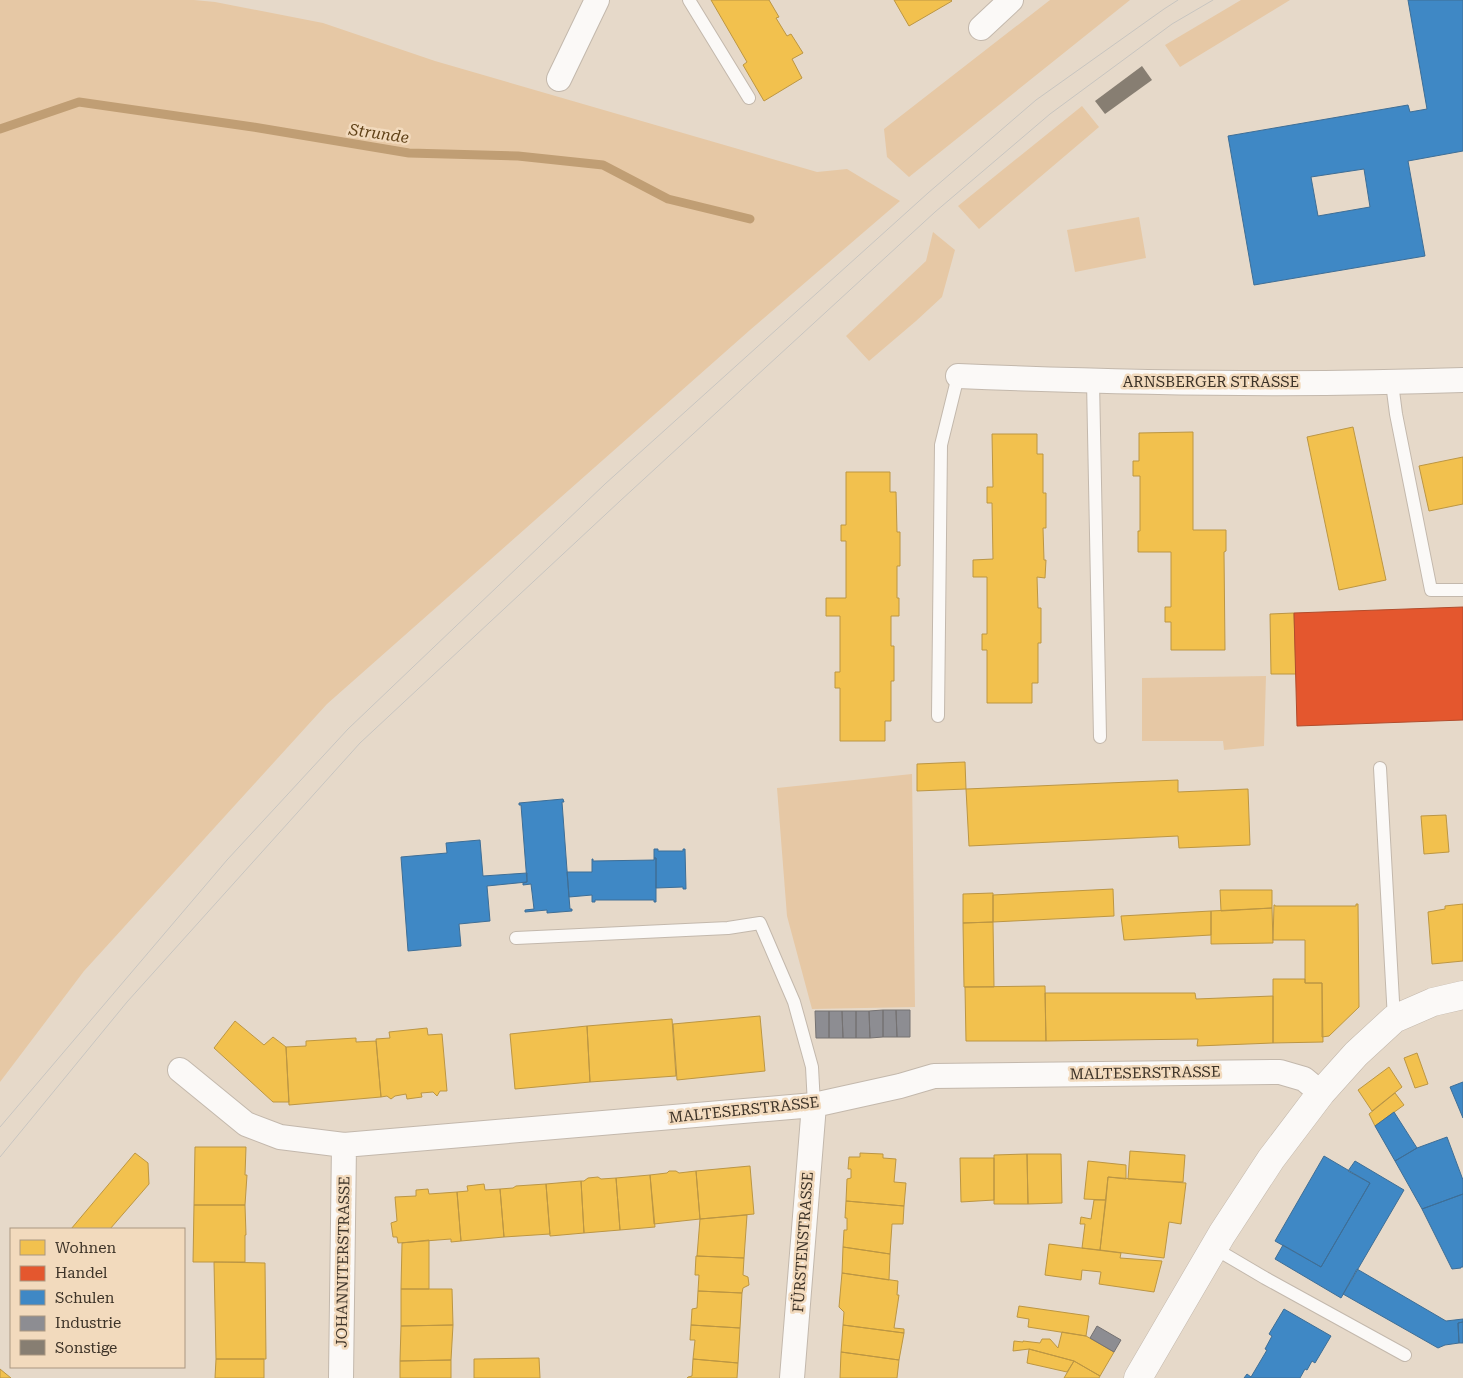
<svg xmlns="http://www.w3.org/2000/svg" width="1463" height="1378" font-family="'Roboto Serif',serif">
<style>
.green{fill:#e6c8a5}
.homes{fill:#f2c14e;stroke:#bc9643}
.shops{fill:#e4572e;stroke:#b24c2c}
.schools{fill:#3f88c5;stroke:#3e6e96;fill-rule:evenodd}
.industry{fill:#8d8d92;stroke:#757272}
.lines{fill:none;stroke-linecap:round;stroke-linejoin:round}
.stream{stroke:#c09e74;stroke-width:9}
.building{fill:#877e72}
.service-casing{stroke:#c3b8ac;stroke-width:14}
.minor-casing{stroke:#c3b8ac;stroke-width:26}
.tertiary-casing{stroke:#c3b8ac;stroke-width:29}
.service{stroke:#fbf9f7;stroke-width:12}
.minor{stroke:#fbf9f7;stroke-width:24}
.tertiary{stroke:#fbf9f7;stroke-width:28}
.tram{stroke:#c8c5c0;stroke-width:1}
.labels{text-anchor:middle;stroke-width:5;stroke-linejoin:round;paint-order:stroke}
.street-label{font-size:15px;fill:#3d3328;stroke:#f2dabd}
.water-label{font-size:16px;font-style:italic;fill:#604218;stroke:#f2dabd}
</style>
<rect width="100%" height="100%" fill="#e6d9c9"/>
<path class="green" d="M0,0H194L215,2L323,23L435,61L817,172L847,169L900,201L750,330L327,704L84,971L0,1082Z
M1050,0H1130L909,177L887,157L884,129Z
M1241,0H1290L1180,67L1165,45Z
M1082,106L1099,127L979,229L958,206Z
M1139,217L1146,258L1075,272L1067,230Z
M933,232L955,250L942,297L916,321L869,361L846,336L926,261Z
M1266,676L1264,746L1224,750L1223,741H1142V678Z
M912,774L915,1007L812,1009L787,916L777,788Z"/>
<path class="homes" d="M711,0H769L779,17L776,18L787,36L791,34L803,53L792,59L802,78L764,101L743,65L747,62Z
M894,0H951L952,1L909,26Z
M1353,427L1386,580L1339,590L1307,437Z
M1193,432V530H1226V551L1224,552L1225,650H1171V622H1165V607H1171V552H1138V531H1140V476H1133V461H1139V433Z
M992,434H1037V454H1043V493H1046V528H1043L1044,560H1046L1045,578L1037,577L1038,608H1041V643H1038V683H1032V703H987V650H982V634H987V577H973V560L993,559L992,503H987V487H993Z
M1463,457V504L1429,511L1419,466Z
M846,472H890V492H896L897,532H900V566H897V598H899V616H891V646H894V681H891V721H885V741H840V688H835V672H840V616H826V598H846V541H841V525H846Z
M1294,613L1296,674H1271L1270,614Z
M965,762L966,789L917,791V764Z
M1178,780V792L1248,789L1250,845L1179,848L1178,836L969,846L966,789Z
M1446,815L1449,852L1424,854L1421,816Z
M1113,889L1114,916L993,922V895Z
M1220,890H1272V908L1221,911Z
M993,893V922L963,923V894Z
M1356,904H1358L1359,1007L1329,1036L1322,1037V983H1305V940H1273L1274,905H1275V906H1356Z
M1463,904V961L1432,964L1428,912L1445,909V906Z
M1272,908L1273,943L1211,944V911Z
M1211,911V935L1124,940L1121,916Z
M993,922L994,987H964L963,923Z
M1273,979H1305V983H1322L1323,1042L1273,1043Z
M1045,986L1046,1041H966L965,987Z
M1045,993H1195L1196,999L1273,996V1043L1197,1046L1198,1039L1046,1041Z
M760,1016L765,1071L677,1080L673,1024Z
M672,1019L676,1076L590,1082L587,1026Z
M235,1021L264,1045L273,1037L286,1047L289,1102H273L214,1048Z
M587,1026L590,1082L515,1089L510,1034Z
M427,1028L428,1035L442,1034L447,1091H440L437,1096L433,1092L421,1093L422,1097L407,1099L406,1094L395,1096L391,1099L387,1096L381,1097L376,1039L390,1038L389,1032Z
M356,1038V1042L376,1041L381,1097L289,1105L286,1047L306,1046V1041Z
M1417,1053L1428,1084L1415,1088L1404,1058Z
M1389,1067L1402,1087L1372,1111L1358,1090Z
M1395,1093L1404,1105L1375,1126L1369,1114Z
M195,1147H246L245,1175H247L245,1205H194Z
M1130,1151L1185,1155L1183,1182L1128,1179Z
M135,1153L148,1163L149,1184L110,1229H71Z
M860,1153L883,1154V1158L896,1159L894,1182L906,1183L904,1206L846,1201L847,1179L851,1178V1169H848L849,1157H860Z
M1027,1154L1028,1204H994V1155Z
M1027,1154H1061L1062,1203L1028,1204Z
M960,1158H994V1200L961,1202Z
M1088,1161L1126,1165V1179L1108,1177L1106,1200L1084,1199Z
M750,1166L754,1214L700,1219L696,1171Z
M669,1171H676L679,1173L696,1171L700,1219L654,1224L650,1175L667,1173Z
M650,1175L655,1227L620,1230L616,1178Z
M598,1177L601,1179L616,1178L620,1230L584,1233L581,1181H584L588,1178Z
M1108,1177L1186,1183L1181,1224L1169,1222L1164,1258L1100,1250Z
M581,1181L584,1233L550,1236L546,1184Z
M484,1184L485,1190L500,1189L504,1237L461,1241L457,1192L468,1191L467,1186Z
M546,1184L550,1234L504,1237L500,1189L513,1188L516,1186Z
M428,1189L429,1194L457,1192L461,1241L451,1242V1239L398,1243L397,1237H393L391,1223L397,1221L395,1197L416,1196V1190Z
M1094,1200H1106L1100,1250L1082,1248L1085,1224H1080L1081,1217L1091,1219Z
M846,1201L904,1206L903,1224H892L890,1254L843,1247L844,1230H847V1218H845Z
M194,1205H245L246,1235H245V1262H193Z
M747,1215L744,1258L697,1256L700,1219Z
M429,1240V1289H401L402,1243Z
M1049,1244L1121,1253L1120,1258L1162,1261L1154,1292L1099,1284L1101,1272L1082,1270L1081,1280L1045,1275Z
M843,1247L890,1254L889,1280L842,1273Z
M696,1256L744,1258L743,1275L748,1277L749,1285L743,1288L742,1293L698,1291L699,1275H695Z
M214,1262L265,1263L266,1359H216Z
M842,1273L898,1281L897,1295H899L894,1328L904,1329V1333L843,1325L844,1312L839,1307Z
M401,1289H452L453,1325L401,1326Z
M698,1291L742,1293L740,1328L691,1325L692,1309L697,1308Z
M1019,1306L1089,1316L1086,1336L1028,1327L1029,1319L1017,1317Z
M453,1325L451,1360L400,1361L401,1326Z
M691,1325L740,1328L738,1363L693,1359L695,1340H690Z
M843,1325L904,1333L899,1360L841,1352Z
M1062,1332L1086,1336L1114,1352L1100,1376L1074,1361L1029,1349L1013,1351L1014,1341L1023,1342V1341L1040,1343L1042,1339H1050L1058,1348Z
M1029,1349L1074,1361L1067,1372L1027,1363Z
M841,1352L899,1360L897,1378H840Z
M539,1358L540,1378H474V1359Z
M216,1359H264V1378H215Z
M693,1359L738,1363L737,1378H687L688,1377L692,1376Z
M451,1360V1378H400V1361Z
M1074,1361L1100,1376L1099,1378H1064Z
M0,1369L11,1378H0Z"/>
<path class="shops" d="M1463,607V720L1297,726L1294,613Z"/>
<path class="schools" d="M1408,0H1463V151L1408,161L1425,256L1254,285L1228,136L1408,105L1410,112L1427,109ZM1364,169L1370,207L1318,216L1311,177Z
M563,799L564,802H562L569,897L570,909H572V911L547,913V910L525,912V910L534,909L531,884L523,885V883L527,882L521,805H519V803Z
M480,840L483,876L527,873V882L487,886L490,921L459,924L461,946L408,951L401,857L447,853L446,843Z
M654,849H658V851H683V849H685L686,889H683V887L656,888V858H654Z
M654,858H656V902H654V900H595V902H592V895L569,897L567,872H592V859H593V861L654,860Z
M1463,1082V1118L1450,1087Z
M1394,1112L1417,1148L1395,1161L1375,1126Z
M1447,1137L1463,1180V1194L1422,1209L1395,1161L1417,1148Z
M1324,1156L1370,1183L1321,1267L1275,1241Z
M1355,1161L1404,1190L1341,1298L1275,1259L1283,1245L1321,1267L1370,1183L1348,1171Z
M1463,1194V1267H1461V1268L1452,1269L1422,1209Z
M1357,1269L1446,1321L1463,1319V1322L1458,1323L1459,1343L1445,1345L1438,1348L1343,1294Z
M1284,1309L1331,1336L1315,1363L1312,1361L1307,1370L1305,1369L1300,1378H1244L1247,1374L1251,1377L1267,1350L1265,1349L1272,1336L1269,1334Z
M1463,1322V1343H1459L1458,1323Z"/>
<path class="industry" d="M883,1010H896L897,1037H883Z
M883,1010V1037L870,1038L869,1011Z
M896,1010H910V1037H897Z
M815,1011H829V1038H816Z
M829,1011H842L843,1038H829Z
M842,1011H856V1038H843Z
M856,1011H869L870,1038H856Z
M1097,1326L1121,1340L1114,1352L1090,1338Z"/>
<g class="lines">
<path class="stream" d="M0,129L79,102L253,127L409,153L518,156L603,165L668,199L750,219"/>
</g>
<path class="building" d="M1142,66L1152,80L1105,114L1095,101Z"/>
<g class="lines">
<g class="service-casing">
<path id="service" d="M689,0L749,98
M1093,381L1100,737
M1392,383L1396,414L1431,590H1463
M938,716L941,445L958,376
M1380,768L1394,1019
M516,938L728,928L760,923L794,1002L812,1067L814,1105
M1214,1248L1265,1278L1405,1355"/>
</g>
<g class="minor-casing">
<path id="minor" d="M981,28L1011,0
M559,79L597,0
M958,376C1126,383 1295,386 1463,380
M180,1070L246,1124L280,1137L344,1145L814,1105L900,1086L934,1076L1280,1072L1304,1079L1321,1093
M341,1378L344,1145
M792,1378L814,1105"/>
</g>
<g class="tertiary-casing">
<path id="tertiary" d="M1138,1378L1222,1234L1271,1159L1321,1093L1356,1054L1394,1019L1433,1002L1463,995"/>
</g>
<use href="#service" class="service"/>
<use href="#minor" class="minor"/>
<use href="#tertiary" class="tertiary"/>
<path class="tram" d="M0,1127L227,860L348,729L605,484L928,193L1036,100L1164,9L1178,0
M0,1157L127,1002L360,743L620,501L935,212L1050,114L1172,24L1213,0"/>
</g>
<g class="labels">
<g class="street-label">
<text x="1211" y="387">ARNSBERGER STRASSE</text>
<text transform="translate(1145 1073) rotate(-1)" y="5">MALTESERSTRASSE</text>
<text transform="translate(744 1110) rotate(-6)" y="5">MALTESERSTRASSE</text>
<text transform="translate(803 1242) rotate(-86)" y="5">FÜRSTENSTRASSE</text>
<text transform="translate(343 1262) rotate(-89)" y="5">JOHANNITERSTRASSE</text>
</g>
<g class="water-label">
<text transform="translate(379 133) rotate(8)" y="6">Strunde</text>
</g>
</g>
<rect x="10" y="1228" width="175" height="140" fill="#f2dabd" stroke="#aa9781"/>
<rect x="20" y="1240" width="25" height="15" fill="#f2c14e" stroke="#aa9781"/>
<text x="55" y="1253" font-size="15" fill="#3d3328">Wohnen</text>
<rect x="20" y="1266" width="25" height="15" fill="#e4572e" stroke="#aa9781"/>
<text x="55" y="1278" font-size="15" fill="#3d3328">Handel</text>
<rect x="20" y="1290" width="25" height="15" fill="#3f88c5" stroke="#aa9781"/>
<text x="55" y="1303" font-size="15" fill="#3d3328">Schulen</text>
<rect x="20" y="1316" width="25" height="15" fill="#8d8d92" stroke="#aa9781"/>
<text x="55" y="1328" font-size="15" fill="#3d3328">Industrie</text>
<rect x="20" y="1340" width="25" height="15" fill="#877e72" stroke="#aa9781"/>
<text x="55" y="1353" font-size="15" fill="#3d3328">Sonstige</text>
</svg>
